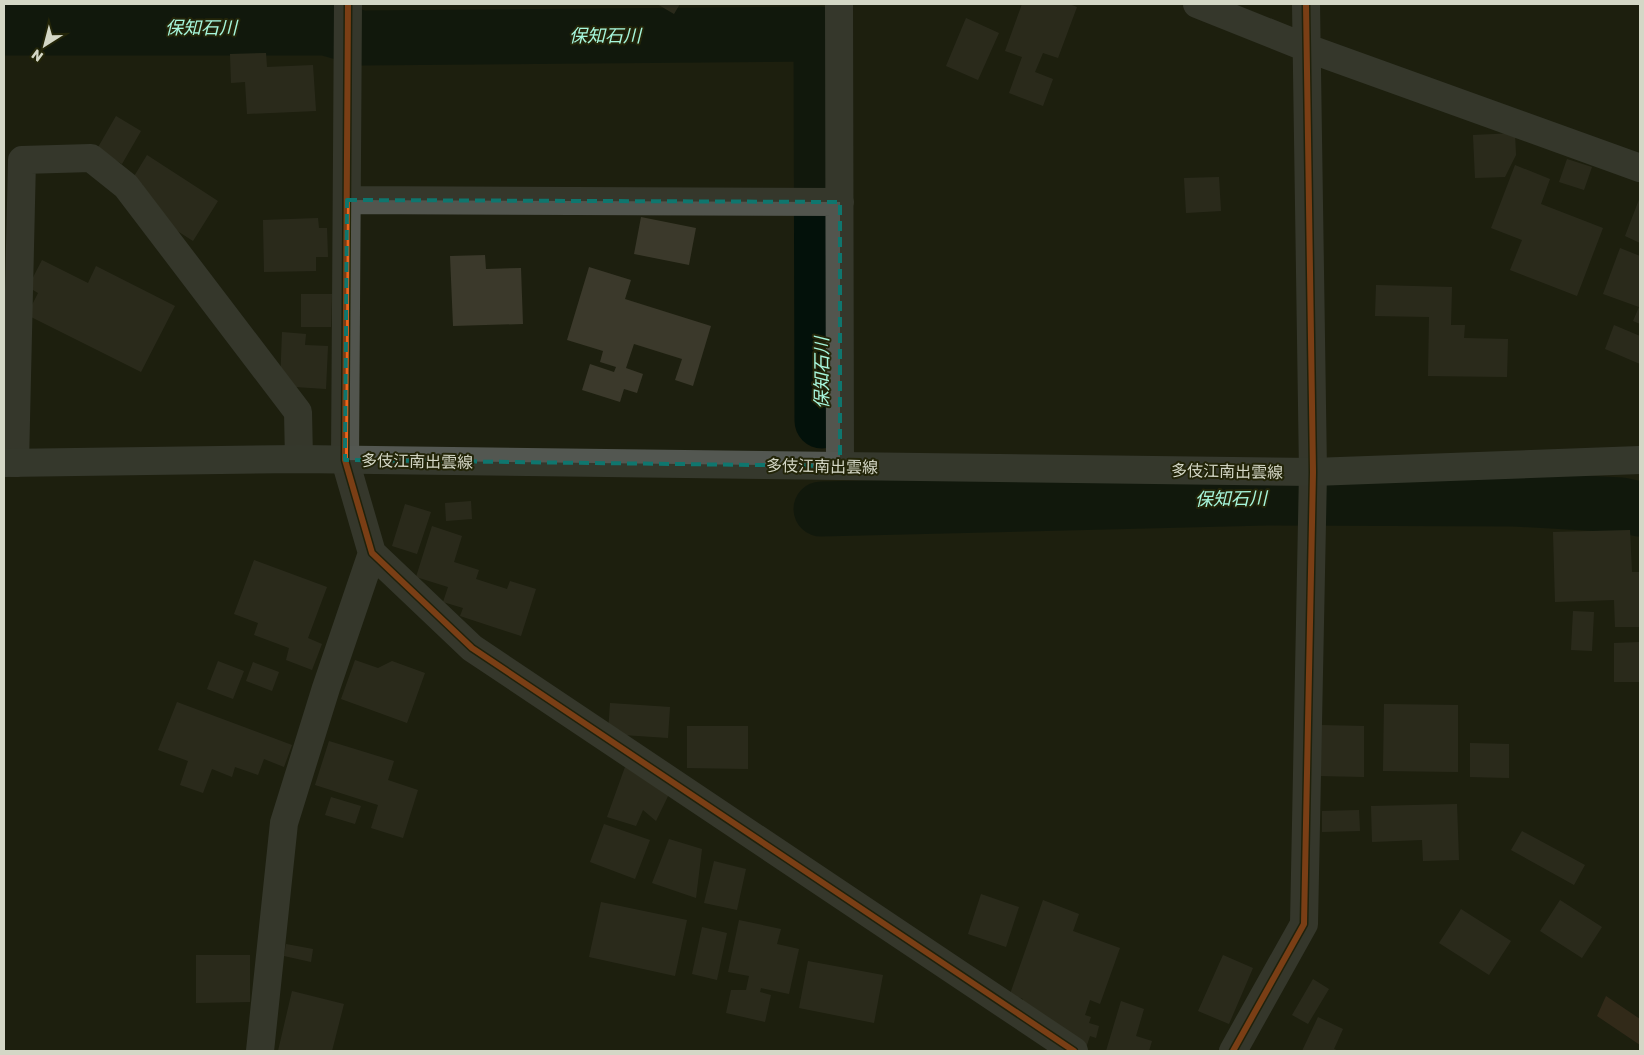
<svg xmlns="http://www.w3.org/2000/svg" width="1644" height="1055" font-family="Rubik,'Noto Sans JP',sans-serif">
<style>
.green{fill:#4d3827}
.lines{fill:none;stroke-linecap:round;stroke-linejoin:round}
.river{stroke:#03110a;stroke-width:55}
.building{fill:#3b392b}
.street{stroke:#52554e;stroke-width:28}
.secondary{stroke:#535751;stroke-width:28}
.cycleway-casing{stroke:#232509;stroke-width:9}
.cycleway{stroke:#eb651d;stroke-width:6}
.marked{fill:none;stroke:#0f766e;stroke-width:4;stroke-dasharray:10 6;stroke-linejoin:round}
.labels{text-anchor:middle;stroke-width:4;stroke-linejoin:round;paint-order:stroke}
.street-label{font-size:16px;fill:#d4d7c6;stroke:#232509}
.water-label{font-size:18px;font-style:italic;fill:#a7f7dd;stroke:#232509}
</style>
<rect width="100%" height="100%" fill="#1d1f0f"/>
<path class="green" d="M1606,996L1640,1019V1045L1597,1016Z"/>
<g class="lines">
<path class="river" d="M4,28H326L361,38L821,34L822,421
M821,509L1267,498L1514,499L1621,505L1640,509"/>
</g>
<path class="building" d="M657,4H680L674,14Z
M1022,4H1069L1077,7L1058,58L1043,53L1035,72L1053,79L1043,106L1009,93L1022,57L1005,51Z
M966,18L999,33L978,80L946,66Z
M266,53L267,67L313,65L316,111L247,114L245,82L231,83L230,54Z
M116,116L141,131L122,164L97,149Z
M1515,133L1516,155L1505,177L1475,178L1473,135Z
M147,155L218,201L193,241L132,202L143,185L133,178Z
M1567,159L1592,167L1584,190L1559,182Z
M1515,165L1550,179L1541,204L1603,228L1577,296L1510,270L1522,240L1491,228Z
M1219,177L1221,211L1186,213L1184,178Z
M1640,197V243L1625,236Z
M641,217L696,228L689,265L634,254Z
M318,218L319,228H327L328,257H316V271L264,272L263,220Z
M1620,248L1640,256V324L1633,321L1639,307L1603,294Z
M485,255L486,269L521,268L523,324L453,326L450,256Z
M42,260L88,283L96,266L175,306L141,372L27,315L38,293L28,287Z
M589,267L631,280L625,299L711,326L693,386L675,380L682,359L634,344L626,368L643,374L637,393L624,389L620,402L582,390L590,364L614,372L616,367L600,362L603,351L567,340Z
M1376,285L1452,287L1451,325H1465L1464,338L1508,339L1507,377L1428,376L1429,317L1375,316Z
M301,294H332L331,327H301Z
M1614,325L1640,336V364L1605,349Z
M282,332L306,334L305,345L328,346L326,389L280,386Z
M471,501L472,519L446,521L445,503Z
M405,504L431,512L417,554L392,546Z
M432,526L462,536L454,562L479,570L476,579L507,589L510,581L536,589L521,636L460,616L463,608L443,602L448,587L416,577Z
M1630,530L1632,572H1640V627H1615L1614,600L1555,602L1553,532Z
M254,560L327,587L308,638L322,644L312,670L286,660L289,648L254,635L258,623L234,614Z
M1573,611L1594,612L1592,651L1571,650Z
M1640,642V682H1614V643Z
M355,660L378,668L392,661L425,673L407,723L341,699Z
M218,661L244,671L233,699L207,689Z
M253,662L279,672L272,691L246,681Z
M177,702L292,745L284,767L264,759L258,775L235,767L232,777L212,769L203,793L180,785L188,761L158,750Z
M610,703L670,707L668,738L608,734Z
M1384,704L1458,705V772L1383,771Z
M1320,725L1364,726V777L1320,776Z
M687,726H748V769L687,768Z
M329,741L394,761L388,780L418,790L403,838L371,828L378,805L315,785Z
M1470,743L1509,744V778L1470,777Z
M625,767L669,794L656,821L643,810L636,826L607,817Z
M331,797L361,806L355,824L325,815Z
M1457,804L1459,860L1423,861L1422,840L1372,842L1371,806Z
M1359,810L1360,831L1322,832V811Z
M604,824L650,840L635,879L590,862Z
M1522,831L1585,865L1574,885L1511,850Z
M669,839L702,849L696,898L652,883Z
M714,861L746,869L737,910L704,903Z
M981,894L1019,907L1006,947L968,934Z
M1043,900L1079,914L1073,931L1120,948L1100,1004L1090,1000L1085,1015L1091,1017L1089,1023L1099,1026L1096,1038L1090,1036L1087,1045L1052,1033L1018,1013L1023,999L1010,994Z
M1560,900L1602,927L1582,958L1540,931Z
M601,902L687,920L675,976L589,957Z
M1461,909L1511,941L1489,975L1439,943Z
M739,920L781,929L777,944L799,949L789,994L761,988L760,992L771,995L765,1022L726,1013L731,990H746L749,976L728,972Z
M702,927L727,933L717,980L692,974Z
M286,944L313,949L311,962L284,956Z
M196,955H250V1002L196,1003Z
M1223,955L1253,968L1229,1024L1198,1011Z
M808,961L883,975L874,1023L799,1008Z
M1313,979L1329,989L1308,1024L1292,1015Z
M292,991L344,1004L332,1051H278Z
M1121,1001L1144,1009L1136,1036L1152,1041L1149,1051H1106Z
M1318,1017L1343,1029L1334,1049L1339,1051H1302Z"/>
<g class="lines">
<path class="street" d="M348,4L345,460L372,553L472,648L1074,1051
M839,4L840,466
M1197,4L1307,48L1640,168
M347,200L840,202
M15,463L22,160L91,158L126,186L298,412L299,459
M260,1051L284,823L326,688L372,553
M1233,1051L1304,924L1313,472L1306,4"/>
<path class="secondary" d="M4,463L299,459L1313,472L1640,460"/>
<g class="cycleway-casing">
<path id="cycleway" d="M348,4L345,460L372,553L472,648L1074,1051
M1233,1051L1304,924L1313,472L1306,4"/>
</g>
<use href="#cycleway" class="cycleway"/>
</g>
<path d="M0 0H1644V1055H0ZM347,200L840,202V466L345,460Z" fill="#1d1f0f" fill-opacity=".55" fill-rule="evenodd"/>
<path class="marked" d="M347,200L840,202V466L345,460Z"/>
<g class="labels">
<g class="street-label">
<text transform="translate(417 461) rotate(1)" y="6">多伎江南出雲線</text>
<text transform="translate(822 466) rotate(1)" y="6">多伎江南出雲線</text>
<text transform="translate(1227 471) rotate(1)" y="6">多伎江南出雲線</text>
</g>
<g class="water-label">
<text x="201" y="34">保知石川</text>
<text x="605" y="42">保知石川</text>
<text transform="translate(822 373) rotate(-90)" y="6">保知石川</text>
<text transform="translate(1231 499) rotate(-1)" y="6">保知石川</text>
</g>
</g>
<rect width="1644" height="1055" fill="none" stroke="#d4d7c6" stroke-width="10"/>
<g transform="translate(45 45) rotate(216)" stroke="#232509" stroke-width="4" paint-order="stroke">
<path d="M0-4L9 19L0 12L-9 19Z" fill="#d4d7c6"/>
<text y="-8" font-size="14" font-weight="bold" text-anchor="middle" fill="#d4d7c6">N</text>
</g>
</svg>
